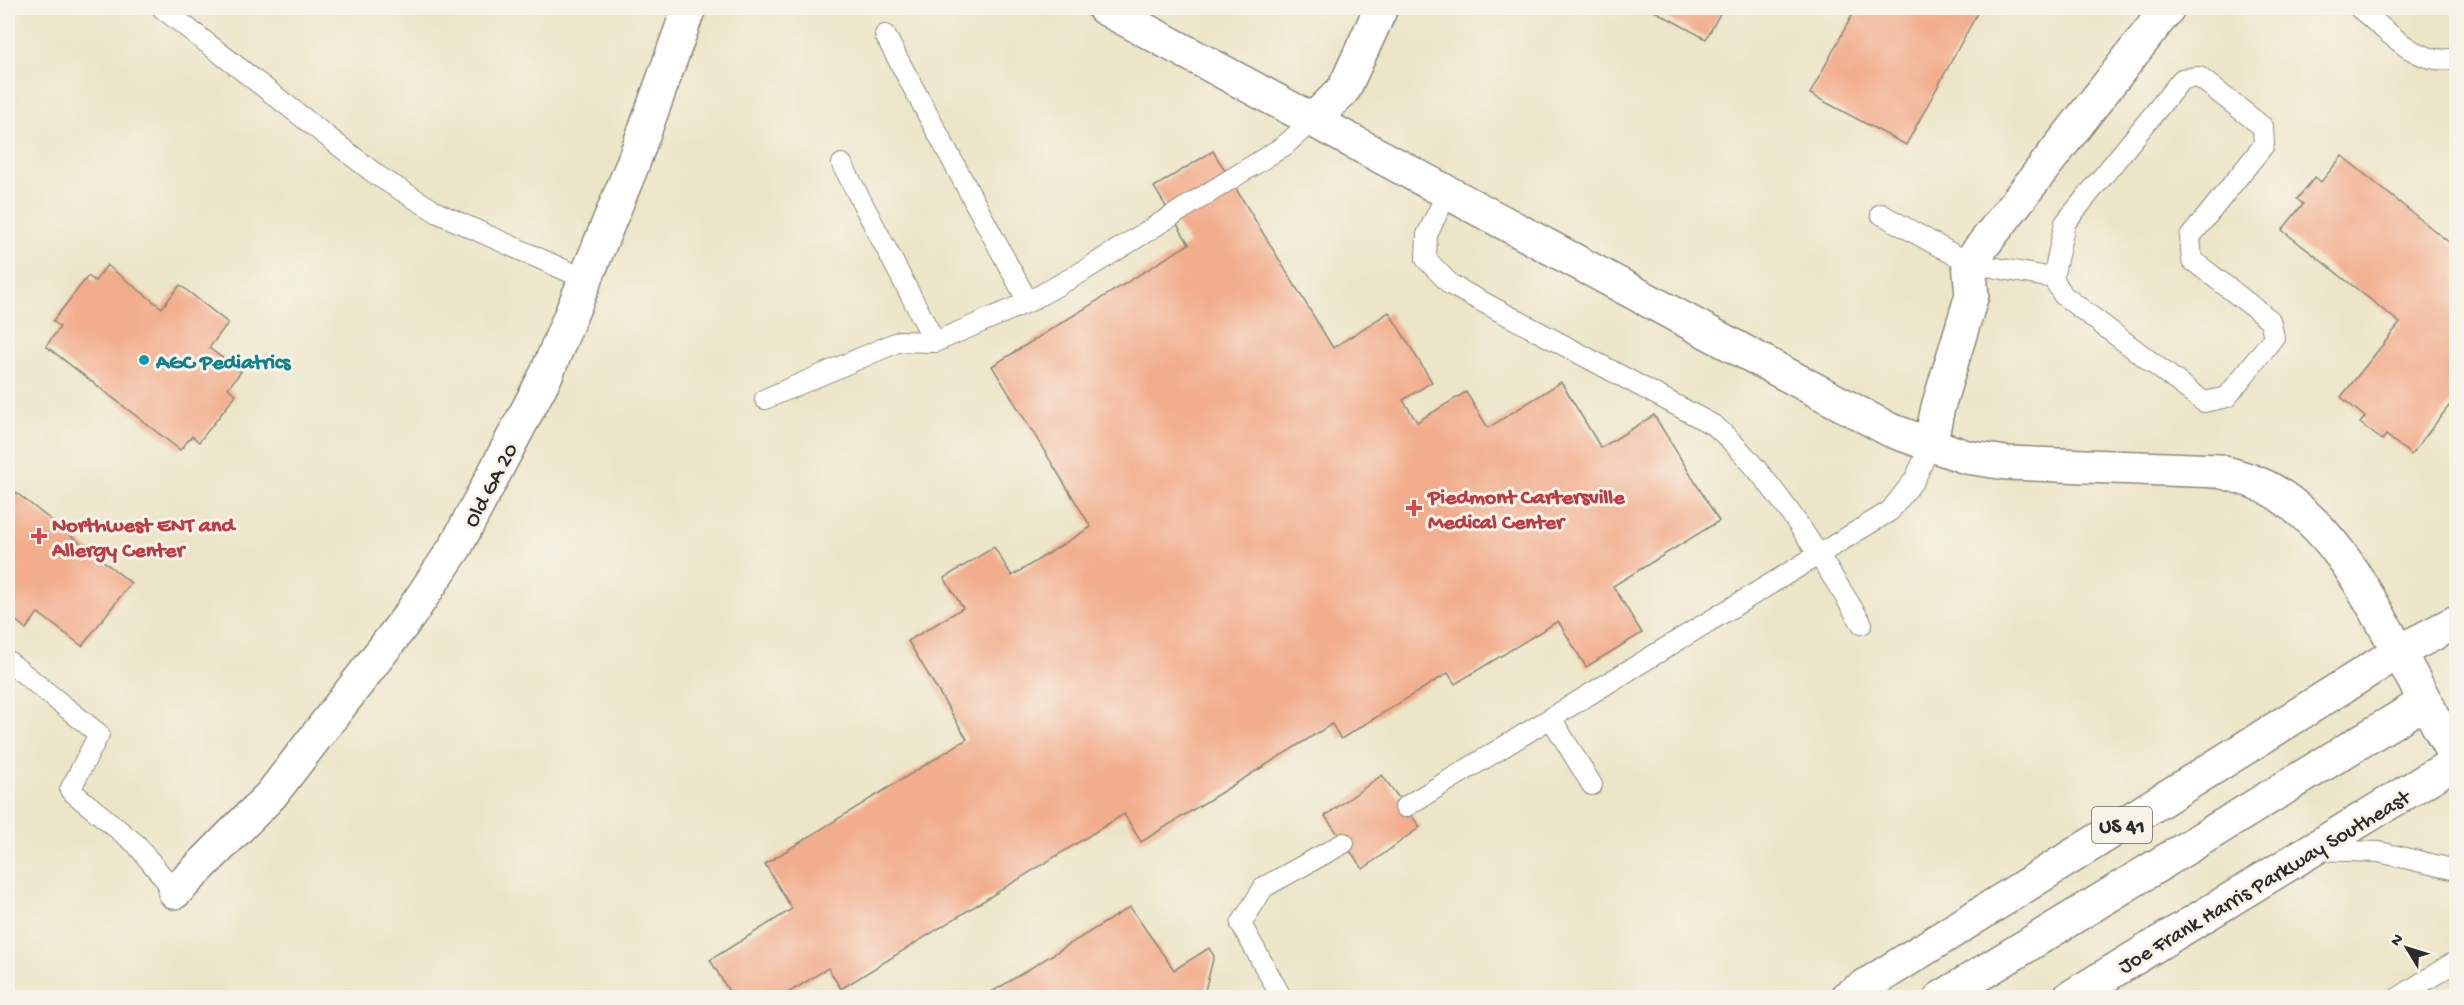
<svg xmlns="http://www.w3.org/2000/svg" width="2464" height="1005" font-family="'Gochi Hand',sans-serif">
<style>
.building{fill:#f2ad8d}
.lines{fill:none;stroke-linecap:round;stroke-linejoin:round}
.lane-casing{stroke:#8c8879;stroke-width:22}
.street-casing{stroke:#8c8879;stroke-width:36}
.primary-casing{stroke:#8c8879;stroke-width:36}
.lane{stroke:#fff;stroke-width:20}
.street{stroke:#fff;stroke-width:33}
.primary{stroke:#fff;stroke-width:33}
.culture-dot{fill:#0f9aa8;stroke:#f7f3e8;stroke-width:2}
.health-dot{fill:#e0444e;stroke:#f7f3e8;stroke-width:2}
.labels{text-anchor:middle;stroke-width:6;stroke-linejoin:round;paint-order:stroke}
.shield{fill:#f7f3e8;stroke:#686764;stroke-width:1.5}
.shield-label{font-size:21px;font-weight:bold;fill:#2b2b2b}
.culture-label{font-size:22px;font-weight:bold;fill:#0d838f;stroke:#f7f3e8;text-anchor:start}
.street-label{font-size:22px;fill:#2b2b2b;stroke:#f7f3e8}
.health-label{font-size:22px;font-weight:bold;fill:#be3a42;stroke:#f7f3e8;text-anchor:start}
</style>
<rect width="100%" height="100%" fill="#f7f3e8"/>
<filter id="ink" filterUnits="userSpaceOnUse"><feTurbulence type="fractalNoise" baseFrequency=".0167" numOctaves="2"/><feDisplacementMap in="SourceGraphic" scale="12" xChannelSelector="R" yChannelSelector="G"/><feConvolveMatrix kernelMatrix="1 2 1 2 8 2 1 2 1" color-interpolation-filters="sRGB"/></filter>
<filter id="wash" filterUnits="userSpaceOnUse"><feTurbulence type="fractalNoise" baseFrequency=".008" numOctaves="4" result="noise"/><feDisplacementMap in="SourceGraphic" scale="24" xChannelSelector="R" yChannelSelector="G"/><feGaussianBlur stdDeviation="1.35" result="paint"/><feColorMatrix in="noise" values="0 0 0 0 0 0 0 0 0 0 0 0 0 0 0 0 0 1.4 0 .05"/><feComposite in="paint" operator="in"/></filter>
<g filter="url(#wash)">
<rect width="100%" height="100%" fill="#ece5c7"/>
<g id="blocks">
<path class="building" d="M1649,8H1723L1706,39Z
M1856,8H1980L1906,145L1810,94Z
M1213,151L1333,348L1389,312L1432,382L1403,400L1417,422L1466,392L1488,428L1561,382L1601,448L1654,415L1719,521L1613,586L1642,633L1586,667L1558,621L1455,684L1448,673L1341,739L1332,724L1141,842L1124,814L841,989L828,968L780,998H733L710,960L792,909L765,864L967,739L908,641L963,608L944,578L994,547L1012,576L1091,527L992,366L1189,244L1154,187Z
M2342,156L2456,248V397L2411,455L2386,435L2382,440L2360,423L2365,417L2341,397L2400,323L2282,230L2303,204L2297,199L2315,177L2321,182Z
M107,265L162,308L180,285L228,323L209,348L241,372L228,388L236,395L199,442L192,436L180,450L46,346L60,327L53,321L88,276L95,281Z
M9,487L131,583L82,646L38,613L26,629L8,614Z
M1382,775L1420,827L1363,869L1325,816Z
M1130,907L1174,970L1209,948L1214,956L1203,998H982Z"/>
</g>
</g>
<g filter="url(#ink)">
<use href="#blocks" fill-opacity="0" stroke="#8c8879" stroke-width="1.5"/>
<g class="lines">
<g class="lane-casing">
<path id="lane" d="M162,8L378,176L438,213L587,280
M2359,8C2387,30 2418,68 2456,58
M885,35L1028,302
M842,164L935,342
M1447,193L1427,235L1426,259L1451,285L1715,426C1773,477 1821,558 1862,624
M1881,214L1969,263L2053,278L2065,223L2182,79L2199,77L2263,127L2264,145L2190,237L2192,260L2270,320L2274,337L2227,397L2204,402L2063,295L2053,278
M765,399L900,341L935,342L1028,302L1080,273L1284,146L1314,119
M8,661L99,734L70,790L136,844L175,892
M1551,718L1592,785
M1405,807L1890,511L1915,479L1930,446
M2315,850L2379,852L2456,870
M1282,998L1241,924L1264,887L1344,843
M2398,998L2456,961"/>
</g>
<g class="street-casing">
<path id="street" d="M1104,8L1890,430L1966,457L2006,463L2219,471C2240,477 2260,482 2278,494C2334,531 2363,586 2394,643C2415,682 2436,721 2456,759
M1314,119L1344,89L1381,8
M1930,446L1938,407L1972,295L1969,263L2168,8
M175,892L271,795L409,616L456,546L546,375L632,166L689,8"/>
</g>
<g class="primary-casing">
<path id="primary" d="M1846,998L2398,652L2456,622
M1941,998L2425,702
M2069,998L2456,762"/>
</g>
<use href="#lane" class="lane"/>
<use href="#street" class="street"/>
<use href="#primary" class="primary"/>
</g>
</g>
<circle class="culture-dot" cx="144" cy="360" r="6"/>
<g class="health-dot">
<path d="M1411 499h6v6h6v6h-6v6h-6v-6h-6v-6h6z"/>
<path d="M36 527h6v6h6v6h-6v6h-6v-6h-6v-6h6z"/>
</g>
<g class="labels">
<rect class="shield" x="2092" y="807" width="60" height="36" rx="4.5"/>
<g class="shield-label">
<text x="2122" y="832">US 41</text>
</g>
<g class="culture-label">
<text x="156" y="368">AGC Pediatrics</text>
</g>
<g class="street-label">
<text transform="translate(489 484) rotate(-62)" y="8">Old GA 20</text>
<text transform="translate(2263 880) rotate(-31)" y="8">Joe Frank Harris Parkway Southeast</text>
</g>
<g class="health-label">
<text x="1428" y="503">Piedmont Cartersville<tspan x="1428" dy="25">Medical Center</tspan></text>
<text x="52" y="531">Northwest ENT and<tspan x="52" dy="25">Allergy Center</tspan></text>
</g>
</g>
<rect width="2464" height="1005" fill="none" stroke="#f7f3e8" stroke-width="30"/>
<g transform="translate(2407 948) rotate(308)" stroke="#f7f3e8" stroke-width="4.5" paint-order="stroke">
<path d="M0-4.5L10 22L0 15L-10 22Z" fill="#2b2b2b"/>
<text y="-9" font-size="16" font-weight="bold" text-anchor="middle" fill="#2b2b2b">N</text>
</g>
</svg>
